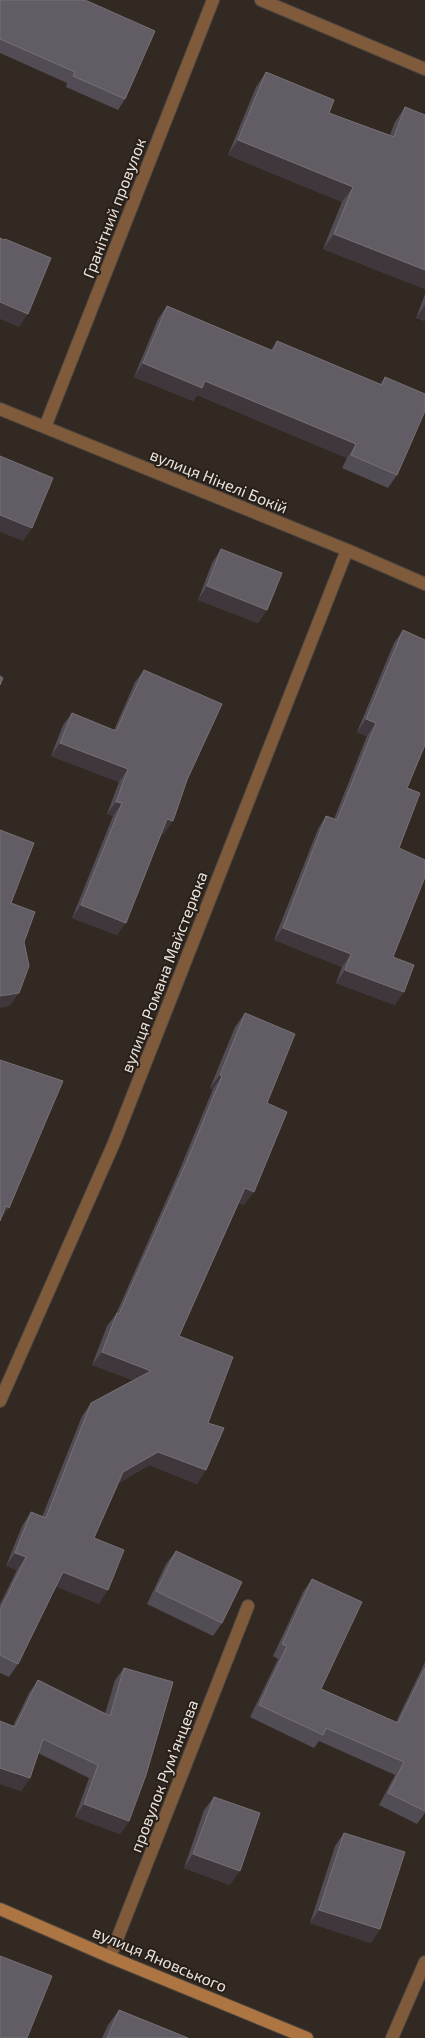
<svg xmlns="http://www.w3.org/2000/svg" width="425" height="2038" font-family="'Exo 2',sans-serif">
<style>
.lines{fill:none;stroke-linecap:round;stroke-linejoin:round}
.minor-casing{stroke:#4f4740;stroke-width:14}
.secondary-casing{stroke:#4f4740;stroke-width:14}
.minor{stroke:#7f5b3c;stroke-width:12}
.secondary{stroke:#ad7542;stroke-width:12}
.wall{fill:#524c55}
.shaded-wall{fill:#3f373b}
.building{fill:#625c64;stroke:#777177}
.labels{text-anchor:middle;stroke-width:4;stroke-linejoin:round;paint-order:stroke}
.street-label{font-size:16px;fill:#e8e2dd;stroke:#281f18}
</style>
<rect width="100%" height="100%" fill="#322922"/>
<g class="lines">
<g class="minor-casing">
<path id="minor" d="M261,0L425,69
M0,409L347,550L425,584
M45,427L213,0
M0,1401L114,1143L347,550
M110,1957L248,1606
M392,2038L425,1962"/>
</g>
<g class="secondary-casing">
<path id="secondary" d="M0,1909L110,1957L307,2038"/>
</g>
<use href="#minor" class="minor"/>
<use href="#secondary" class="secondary"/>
</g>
<path class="wall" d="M0,0L125,99L118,110L66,87L67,83L0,53Z
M266,72L329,113L390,135L395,122L405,107L425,115V289L323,249L342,202L228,155L256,87Z
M425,294V321L416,318Z
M167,306L271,350L277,341L380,384L385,377L397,475L388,488L342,468L347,458L197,395L193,401L134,377L158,319Z
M221,549L267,610L258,623L198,600L212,563Z
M403,630L407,788L399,848L393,957L395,1005L336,983L342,967L274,940L318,829L326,816L334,819L367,736L357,732L394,643Z
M144,670L187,780L164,834L162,833L117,935L72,918L113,816L107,814L119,782L51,756L63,725L72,713L114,730L135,682Z
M245,1013L267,1103L244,1205L239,1203L179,1336L208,1423L197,1484L149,1465L119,1483L94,1538L99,1604L56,1586L18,1664L9,1677L0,1673V1604L17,1570L6,1566L22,1526L31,1512L42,1517L82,1416L91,1403L133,1380L92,1365L107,1326L116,1314L177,1176L213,1089L210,1088L235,1027Z
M176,1551L222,1623L213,1636L147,1604L166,1564Z
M312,1579L321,1689L396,1722L425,1662V1813L417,1824L379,1805L395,1775L319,1741L314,1748L250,1717L278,1659L273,1656L303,1592Z
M124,1668L129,1821L120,1834L75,1817L89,1778L38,1753L30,1778L21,1791L0,1784V1721L13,1726L29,1693L38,1680L105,1714L115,1680Z
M214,1797L230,1885L184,1868L204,1810Z
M344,1833L380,1929L371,1943L310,1923L335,1846Z
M119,2010L188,2038H102L108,2025Z"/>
<path class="shaded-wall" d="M238,140L353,187L342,202L228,155Z
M334,234L425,270V289L323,249Z
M0,302L28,314L19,327L0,319Z
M425,305V321L416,318Z
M143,363L205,381L356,444L347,458L197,395L193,401L134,377Z
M0,515L32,528L23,541L0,532Z
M207,586L267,610L258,623L198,600Z
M366,719L376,723L367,736L357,732Z
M60,743L128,769L119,782L51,756Z
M116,802L122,803L113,816L107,814Z
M167,819L173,821L164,834L158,832Z
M81,905L126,923L117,935L72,918Z
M283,928L351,954L342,967L274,940Z
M345,970L404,992L395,1005L336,983Z
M19,993L10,1006L0,1008V996Z
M220,1075L222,1076L213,1089L210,1088Z
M245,1188L254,1192L244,1205L236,1202Z
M6,1206L9,1208L0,1220Z
M102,1352L151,1371L142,1384L92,1365Z
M158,1452L206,1470L197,1484L149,1465L114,1486L123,1472Z
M15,1553L26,1557L17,1570L6,1566Z
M63,1572L108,1590L99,1604L54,1586Z
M0,1768L30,1778L21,1791L0,1784Z
M84,1804L129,1821L120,1834L75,1817Z
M193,1854L240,1871L230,1885L184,1868Z
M319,1910L380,1929L371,1943L310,1923Z"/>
<path class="building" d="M0,0H85L155,31L125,99L73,76L75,72L0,39Z
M266,72L334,100L329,113L394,137L405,107L425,115V270L334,234L353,187L238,140Z
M0,238L4,240L5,239L51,258L28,314L0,302Z
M167,306L273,351L277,341L382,385L385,377L425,394V411L397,475L351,455L356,444L205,381L202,388L143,363Z
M0,456L53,478L32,528L0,515Z
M221,549L282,573L267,610L207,586Z
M403,630L425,640V745L407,788L420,793L399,848L425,860V877L393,957L414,965L404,992L345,970L351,954L283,928L326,816L337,820L376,723L366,719Z
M144,670L222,704L187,780L173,821L167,819L126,923L81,905L122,803L116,802L128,769L60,743L72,713L116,731Z
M0,676L3,678L0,685Z
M0,830L34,843L11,903L35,912L24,942L29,966L19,993L0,996Z
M245,1013L295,1034L267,1103L287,1112L254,1192L245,1188L179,1336L233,1357L208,1423L224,1428L206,1470L158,1452L123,1472L94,1538L124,1550L108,1590L63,1572L18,1664L0,1655V1610L26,1557L15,1553L31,1512L46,1518L91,1403L151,1371L102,1352L117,1313L119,1314L186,1163L222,1076L220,1075Z
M0,1060L63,1081L9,1208L6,1206L0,1221Z
M176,1551L242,1582L222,1623L156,1591Z
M312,1579L362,1602L321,1689L398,1723L425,1668V1811L388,1793L404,1762L326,1728L323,1735L259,1705L287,1646L282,1644Z
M124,1668L173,1682L146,1775L129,1821L84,1804L98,1765L43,1739L30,1778L0,1768V1721L15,1727L38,1680L110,1716Z
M214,1797L260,1813L240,1871L193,1854Z
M344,1833L405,1852L380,1929L319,1910Z
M0,1956L52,1976L27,2038H0Z
M119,2010L188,2038H107Z"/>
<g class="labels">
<g class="street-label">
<text transform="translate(114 208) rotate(-69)" y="6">Гранітний провулок</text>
<text transform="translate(219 481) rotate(22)" y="6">вулиця Нінелі Бокій</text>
<text transform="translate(164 972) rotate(-69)" y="6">вулиця Романа Майстерюка</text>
<text transform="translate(164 1776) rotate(-69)" y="6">провулок Румʼянцева</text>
<text transform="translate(160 1959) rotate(23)" y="6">вулиця Яновського</text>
</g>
</g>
</svg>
